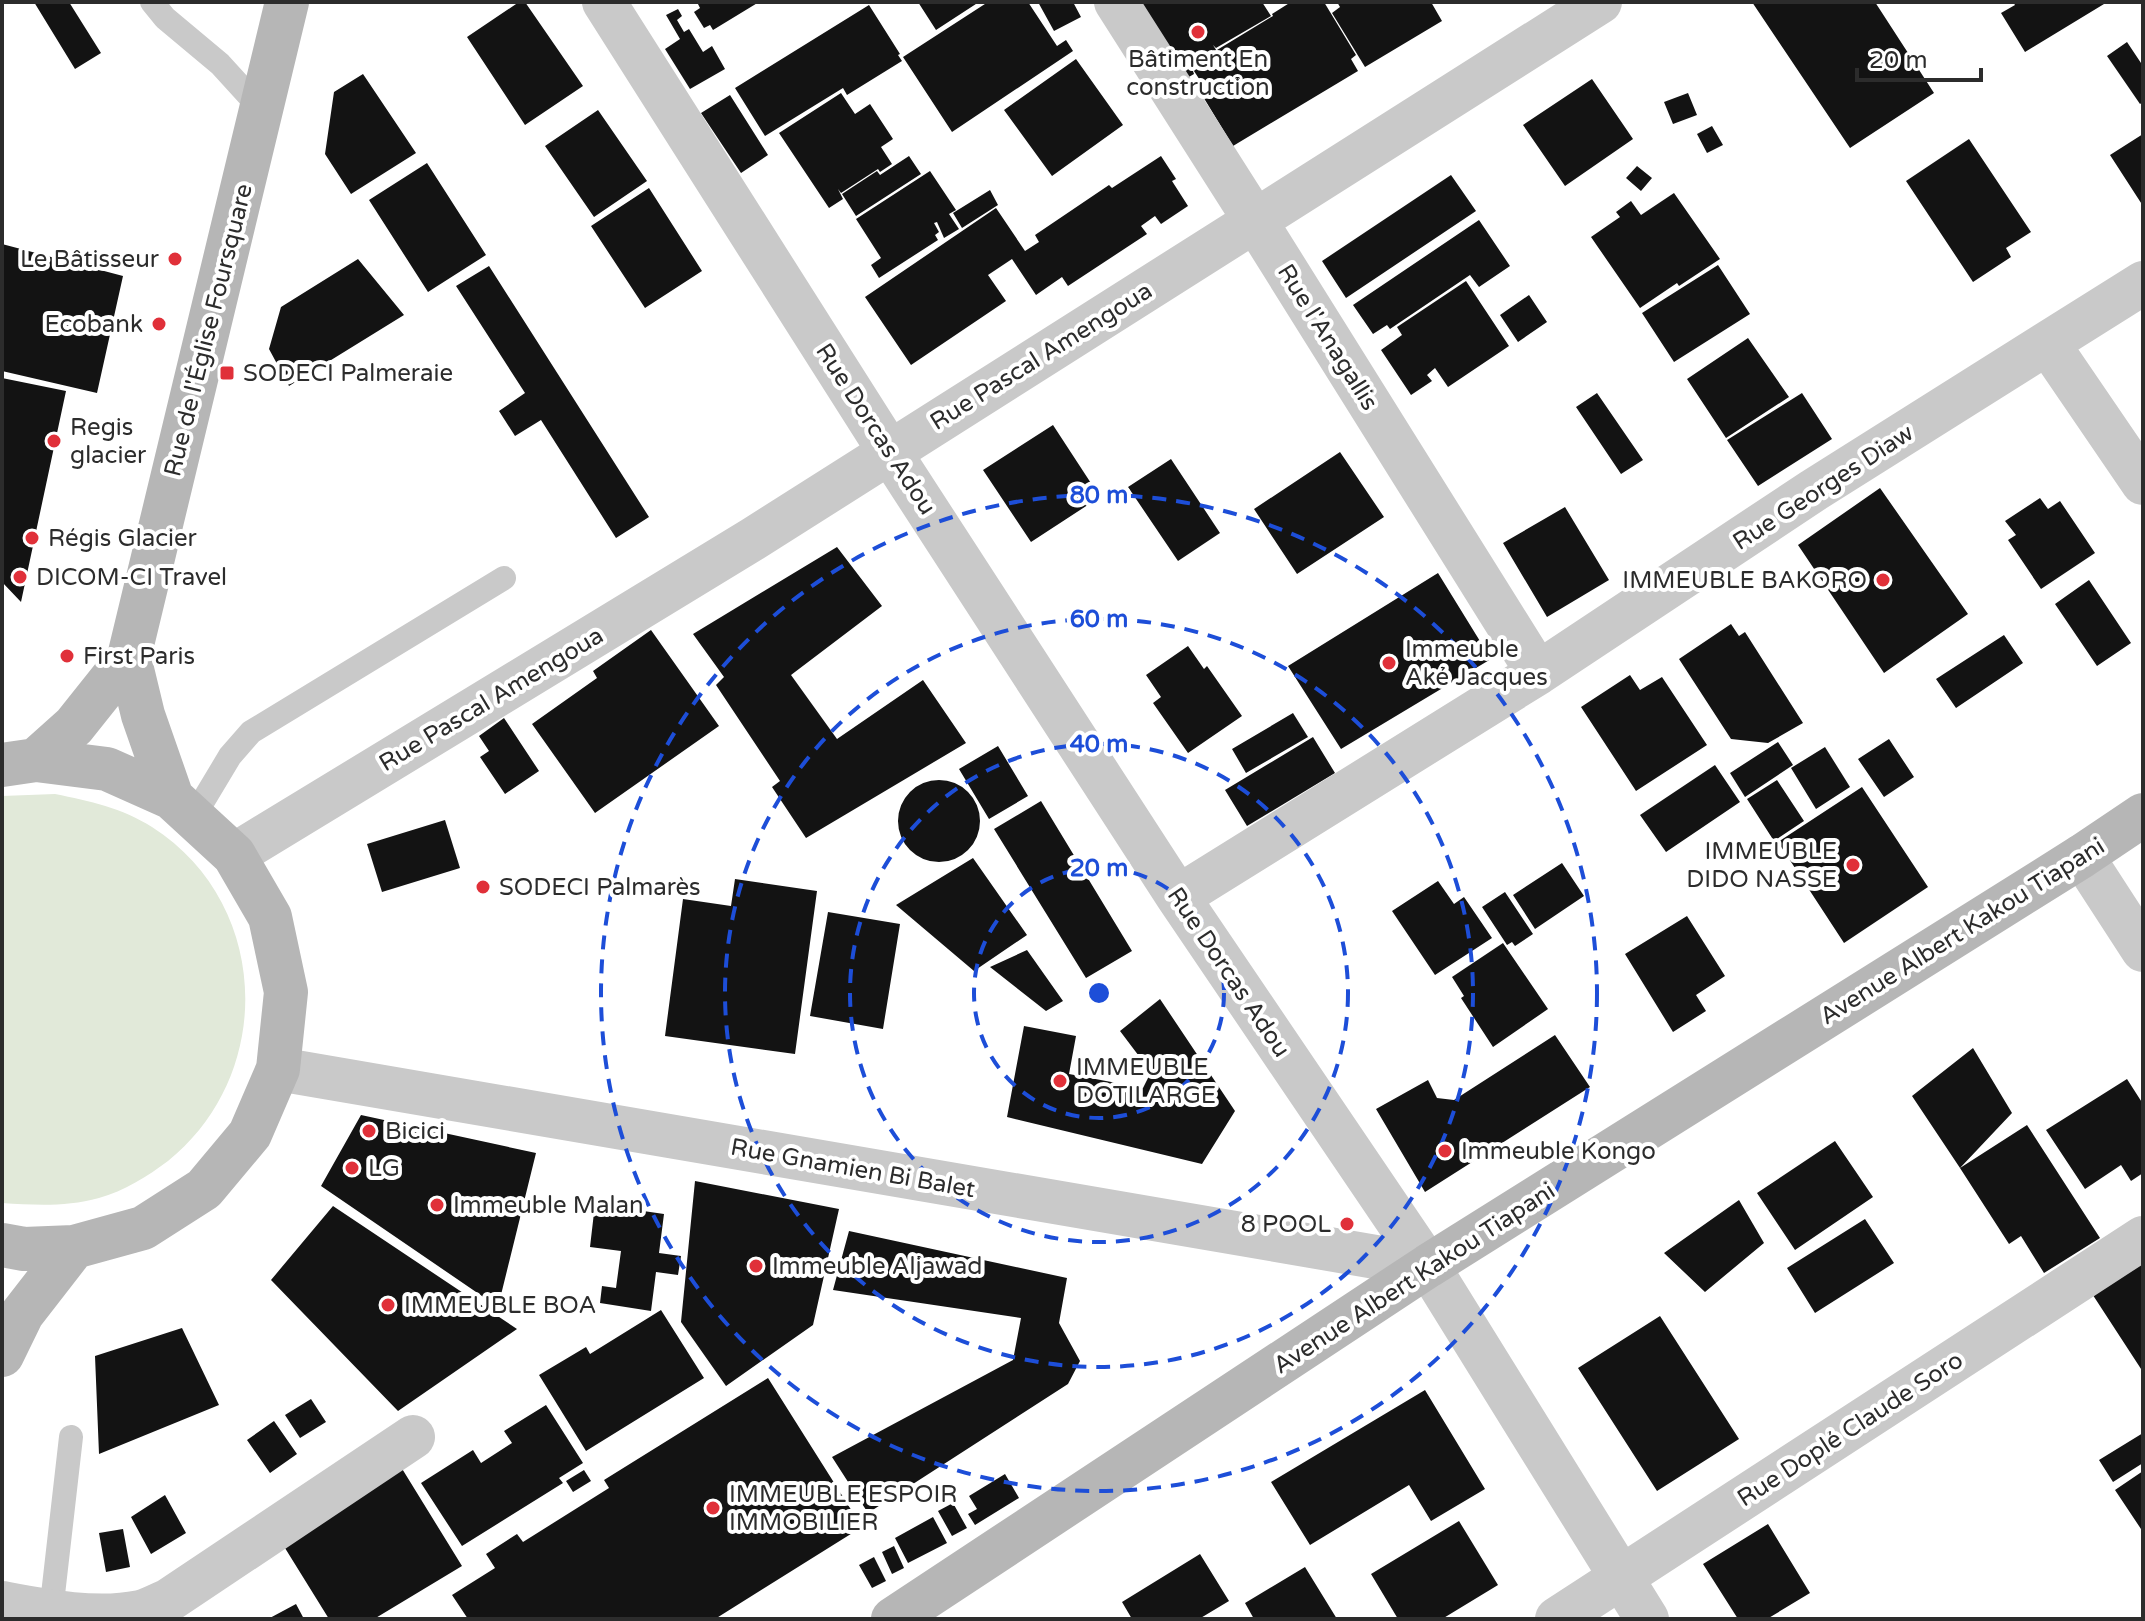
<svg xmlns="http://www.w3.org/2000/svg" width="2145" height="1621" font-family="'Varela Round',sans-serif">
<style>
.green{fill:#e1e9d9}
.building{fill:#131313}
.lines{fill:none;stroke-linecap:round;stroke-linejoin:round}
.lane{stroke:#c9c9c9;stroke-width:24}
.street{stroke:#c9c9c9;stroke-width:44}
.secondary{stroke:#b6b6b6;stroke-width:44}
.ring{fill:none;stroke:#1d4ed8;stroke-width:4;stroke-dasharray:14 10}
.poi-dot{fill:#e03039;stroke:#fff;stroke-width:3}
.labels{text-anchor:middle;stroke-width:8;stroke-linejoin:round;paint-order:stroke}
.poi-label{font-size:24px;fill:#2c2c2c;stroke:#fff;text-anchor:start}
.street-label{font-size:24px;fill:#2c2c2c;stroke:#fff}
.centre{fill:#1d4ed8;stroke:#fff;stroke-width:4}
.ring-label{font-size:24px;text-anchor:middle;font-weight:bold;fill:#1d4ed8;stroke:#fff;stroke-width:8;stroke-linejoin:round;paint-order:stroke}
</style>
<rect width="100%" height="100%" fill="#fff"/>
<path class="green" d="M55,794C90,801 122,808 152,827C271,903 276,1074 168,1161C148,1176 124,1191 99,1198C66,1207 35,1205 2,1203V796Z"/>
<path class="building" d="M34,2H69L101,53L75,69Z
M519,2H525L583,86L525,125L467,37Z
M697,2H759L713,30L710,25L704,28L694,12L700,8Z
M918,2H979L936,30Z
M988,2H1028L1057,46L1066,40L1073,51L952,132L903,57Z
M1038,2H1073L1081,17L1054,31Z
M1138,2H1262L1271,16L1216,48L1213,45L1218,53L1217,50L1273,16L1272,14L1291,2H1324L1356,55L1351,59L1358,71L1233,146L1202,95L1207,91L1192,68L1194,74L1182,81Z
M1337,2H1431L1442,21L1365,67L1332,13L1340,7Z
M1752,2H1875L1934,93L1850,148Z
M2013,2H2102L2104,4L2025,52L2001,13L2015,5Z
M869,5L900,54L898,55L902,61L847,95L843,88L765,136L735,88Z
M678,9L682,16L677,20L684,32L689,29L703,52L712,46L725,69L690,89L665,49L680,39L666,15Z
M2127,42L2143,66V102L2140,104L2107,56Z
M1076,59L1123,125L1052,176L1004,110Z
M363,74L416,153L351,194L325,154L334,92Z
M1592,79L1633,139L1565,186L1523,125Z
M841,93L855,114L870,104L893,139L881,147L892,164L880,172L878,169L841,193L838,189L843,199L829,208L779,133Z
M1688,93L1697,115L1673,124L1664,102Z
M730,95L768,155L741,173L701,113Z
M598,110L647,181L594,217L545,146Z
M1712,126L1723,145L1707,153L1697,134Z
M2143,134V206L2110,155Z
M1969,139L2031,232L2006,248L2011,257L1973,282L1906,181Z
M909,156L921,174L856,216L842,194L877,171L880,175Z
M1161,156L1176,179L1172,181L1188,206L1161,224L1155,216L1141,226L1147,234L1068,286L1062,277L1036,295L1012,259L988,275L1006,301L911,365L865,297L996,208L1025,251L1039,242L1035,235L1109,185L1112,188Z
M427,163L486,255L428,292L369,200Z
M1637,166L1652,178L1641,191L1626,178Z
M930,171L956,210L949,214L959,229L944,238L937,222L934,223L939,232L935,235L938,240L879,278L871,265L881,258L856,219Z
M1451,175L1476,211L1346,298L1322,261Z
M649,188L702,271L645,308L591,226Z
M990,190L998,205L962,228L953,213Z
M1674,193L1720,259L1679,286L1677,283L1640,308L1591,237L1620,217L1616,212L1631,201L1641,215Z
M1479,220L1510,266L1479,287L1470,275L1390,329L1387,325L1373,334L1353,305Z
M2,244L123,276L97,393L2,371Z
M358,259L404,315L289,386L269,349L281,307Z
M1718,265L1750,314L1674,362L1642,313Z
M489,266L649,517L616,538L541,420L515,436L499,411L525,393L456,286Z
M1466,281L1509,346L1448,387L1435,368L1427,375L1432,381L1411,395L1381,350L1402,335L1397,327Z
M1529,295L1547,322L1518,342L1500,315Z
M1748,338L1789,397L1726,438L1687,379Z
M2,378L66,391L21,602L2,582Z
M1597,393L1643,460L1621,474L1576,407Z
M1802,393L1832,439L1758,486L1727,440Z
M1053,425L1100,497L1031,542L983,470Z
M1340,452L1384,517L1297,574L1254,509Z
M1171,459L1220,533L1178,561L1128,487Z
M1880,488L1968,614L1884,673L1798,545Z
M2040,498L2048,509L2060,501L2095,553L2041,589L2008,540L2016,535L2005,521Z
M1565,507L1609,580L1547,617L1503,543Z
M837,547L882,606L791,675L837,739L923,680L966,743L806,838L772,787L780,781L716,685L724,677L693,634Z
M1438,573L1491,659L1341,749L1288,666Z
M2089,580L2131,643L2097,666L2055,604Z
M1731,624L1739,636L1745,632L1803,723L1768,743L1731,739L1679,659Z
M651,630L719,726L595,813L532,724L597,678L593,671Z
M2004,635L2023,663L1956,708L1936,679Z
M1188,646L1204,669L1207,666L1242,716L1188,753L1153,703L1161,697L1146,675Z
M1630,675L1640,690L1662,677L1707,745L1636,791L1581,707Z
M1293,713L1308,737L1246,773L1232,749Z
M504,718L539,771L505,794L480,757L489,751L479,736Z
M1313,737L1335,773L1247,826L1225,790Z
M1889,739L1914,777L1884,797L1858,759Z
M1778,742L1793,765L1745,797L1730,773Z
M998,746L1028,796L989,819L959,769Z
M1825,747L1850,787L1816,809L1791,768Z
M1715,765L1740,802L1666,852L1640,815Z
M898 821a41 41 0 1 1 82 0a41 41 0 1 1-82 0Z
M1777,780L1804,821L1774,841L1747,799Z
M1862,787L1928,887L1844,943L1778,842Z
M1041,801L1132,951L1086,978L994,829Z
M445,820L460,868L382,892L367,844Z
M973,858L1027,935L974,971L896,905Z
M1562,863L1584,896L1535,929L1513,895Z
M735,879L817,891L795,1054L665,1036L683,899L731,906Z
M1438,881L1454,904L1464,897L1492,938L1435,975L1392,911Z
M1505,892L1533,934L1515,946L1512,942L1507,945L1482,907Z
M828,912L900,924L883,1029L810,1016Z
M1687,916L1725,976L1696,995L1706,1011L1673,1032L1625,954Z
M1503,943L1548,1009L1493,1047L1461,998L1464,996L1452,977Z
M1027,950L1063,1001L1046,1011L990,967Z
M1160,999L1235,1111L1202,1164L1007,1117L1024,1026L1076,1036L1069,1074L1143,1088L1151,1072L1120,1031Z
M1555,1035L1590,1087L1425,1192L1376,1109L1428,1080L1437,1098L1454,1100Z
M1973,1048L2012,1113L1960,1168L2027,1125L2100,1238L2044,1273L2021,1236L2009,1244L1960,1168L1912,1096Z
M2127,1079L2143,1104V1173L2131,1181L2121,1165L2085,1189L2046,1130Z
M361,1115L536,1153L498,1307L321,1186Z
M1835,1141L1873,1197L1795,1250L1757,1193Z
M695,1181L839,1209L813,1325L726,1386L681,1322Z
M1739,1200L1764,1243L1705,1292L1664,1253Z
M595,1204L664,1214L659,1253L681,1256L678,1275L656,1272L651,1311L600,1303L602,1286L616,1288L621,1251L590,1247Z
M333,1206L517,1329L398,1411L271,1280Z
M1865,1219L1894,1263L1815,1313L1787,1268Z
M849,1231L1067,1278L1059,1323L1080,1361L1068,1384L868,1513L832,1457L1013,1360L1021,1318L833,1290Z
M2143,1259V1372L2087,1286Z
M661,1310L704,1378L586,1451L539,1375L586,1347L590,1354Z
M1660,1316L1739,1439L1657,1491L1578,1368Z
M182,1328L219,1405L99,1454L95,1356Z
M768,1378L862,1527L715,1619H468L452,1595L495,1568L486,1554L517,1534L523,1542L609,1488L604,1480Z
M1425,1390L1485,1489L1431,1521L1409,1485L1310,1545L1271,1482Z
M311,1399L326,1422L300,1438L285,1415Z
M546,1405L583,1463L559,1478L563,1483L462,1546L421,1483L473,1450L481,1463L512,1443L504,1431Z
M274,1421L297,1454L270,1473L247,1440Z
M2143,1433V1463L2113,1482L2099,1460Z
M401,1467L462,1566L374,1619H329L280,1540Z
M584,1470L591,1481L573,1492L566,1481Z
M2143,1471V1532L2115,1490Z
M1005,1474L1019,1498L975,1525L968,1514L977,1509L969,1496Z
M165,1495L186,1533L151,1554L131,1517Z
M953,1503L967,1528L952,1536L938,1511Z
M933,1517L947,1543L908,1563L895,1538Z
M1459,1521L1498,1585L1442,1619H1398L1371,1574Z
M1768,1524L1810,1593L1767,1619H1738L1703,1564Z
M123,1529L130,1567L106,1572L99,1533Z
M894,1546L904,1568L892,1574L882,1552Z
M1200,1554L1229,1601L1199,1619H1132L1122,1602Z
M874,1557L886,1581L872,1588L859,1565Z
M1305,1567L1337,1619H1254L1245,1603Z
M296,1604L304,1619H268Z"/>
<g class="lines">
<path class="lane" d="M152,2L165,18L220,64L261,109
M194,816L230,756L251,732L504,578
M51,1612L71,1437"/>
<path class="street" d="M604,2L889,451L1178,897L1428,1266L1647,1619
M1116,2L1256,222L1538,673
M2048,344L2143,483
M234,855L753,539L1600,2
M2082,856L2143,950
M1178,897L1538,673L1814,490L2143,283
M278,1069L1428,1266
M2,1603C45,1611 96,1621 140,1612C149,1610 160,1604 169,1600L413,1437
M1557,1619L2143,1238"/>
<path class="secondary" d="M129,657L143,715L172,798
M36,760L74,726L129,657L287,2
M2,765L36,760L107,769L172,798L234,855L270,917L286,992L278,1069L250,1134L204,1189L143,1228L74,1247L24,1249L2,1245
M2,1355L22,1314L74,1247
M893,1619L1428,1266L2082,856L2143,815"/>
</g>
<g class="ring">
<circle cx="1099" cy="993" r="125"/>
<circle cx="1099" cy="993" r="249"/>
<circle cx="1099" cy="993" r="374"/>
<circle cx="1099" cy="993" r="498"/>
</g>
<g class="poi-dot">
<circle cx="1198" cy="32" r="8"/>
<circle cx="175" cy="259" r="8"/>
<circle cx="159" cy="324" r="8"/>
<rect x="219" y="365" width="16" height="16" rx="4"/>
<circle cx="54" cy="441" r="8"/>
<circle cx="32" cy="538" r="8"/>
<circle cx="20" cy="577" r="8"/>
<circle cx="1883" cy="580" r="8"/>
<circle cx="67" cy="656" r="8"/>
<circle cx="1389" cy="663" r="8"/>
<circle cx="1853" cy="865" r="8"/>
<circle cx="483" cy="887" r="8"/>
<circle cx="1060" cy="1081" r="8"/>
<circle cx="369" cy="1131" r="8"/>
<circle cx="1445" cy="1151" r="8"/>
<circle cx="352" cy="1168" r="8"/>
<circle cx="437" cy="1205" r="8"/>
<circle cx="1347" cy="1224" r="8"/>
<circle cx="756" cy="1266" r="8"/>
<circle cx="388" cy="1305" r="8"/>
<circle cx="713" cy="1508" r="8"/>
</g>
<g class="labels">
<g class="poi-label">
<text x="1198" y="67" text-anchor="middle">Bâtiment En<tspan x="1198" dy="28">construction</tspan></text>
<text x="159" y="267" text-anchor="end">Le Bâtisseur</text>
<text x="143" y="332" text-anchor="end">Ecobank</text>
<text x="243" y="381">SODECI Palmeraie</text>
<text x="70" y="435">Regis<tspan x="70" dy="28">glacier</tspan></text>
<text x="48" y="546">Régis Glacier</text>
<text x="36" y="585">DICOM-CI Travel</text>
<text x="1867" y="588" text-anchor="end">IMMEUBLE BAKORO</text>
<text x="1405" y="657">Immeuble<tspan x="1405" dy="28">Aké Jacques</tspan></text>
<text x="83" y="664">First Paris</text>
<text x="1837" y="859" text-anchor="end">IMMEUBLE<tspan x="1837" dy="28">DIDO NASSE</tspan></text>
<text x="499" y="895">SODECI Palmarès</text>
<text x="1076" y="1075">IMMEUBLE<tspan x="1076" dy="28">DOTILARGE</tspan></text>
<text x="385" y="1139">Bicici</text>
<text x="1461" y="1159">Immeuble Kongo</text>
<text x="368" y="1176">LG</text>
<text x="453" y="1213">Immeuble Malan</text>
<text x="1331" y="1232" text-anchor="end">8 POOL</text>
<text x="772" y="1274">Immeuble Aljawad</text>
<text x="404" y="1313">IMMEUBLE BOA</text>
<text x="729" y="1502">IMMEUBLE ESPOIR<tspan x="729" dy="28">IMMOBILIER</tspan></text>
</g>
<g class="street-label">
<text transform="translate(208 330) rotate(-76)" y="8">Rue de l'Église Foursquare</text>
<text transform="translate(1328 337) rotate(58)" y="8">Rue l'Anagallis</text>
<text transform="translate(1041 356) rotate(-32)" y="8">Rue Pascal Amengoua</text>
<text transform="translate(876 429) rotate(57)" y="8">Rue Dorcas Adou</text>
<text transform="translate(1823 487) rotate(-33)" y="8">Rue Georges Diaw</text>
<text transform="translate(491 699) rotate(-31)" y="8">Rue Pascal Amengoua</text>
<text transform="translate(1962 931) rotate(-32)" y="8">Avenue Albert Kakou Tiapani</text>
<text transform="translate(1229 972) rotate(56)" y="8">Rue Dorcas Adou</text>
<text transform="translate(853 1168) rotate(10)" y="8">Rue Gnamien Bi Balet</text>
<text transform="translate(1414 1278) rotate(-33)" y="8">Avenue Albert Kakou Tiapani</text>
<text transform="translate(1850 1429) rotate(-33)" y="8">Rue Doplé Claude Soro</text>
</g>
</g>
<circle cx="1099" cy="993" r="12" class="centre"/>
<g class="ring-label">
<text x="1099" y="503">80 m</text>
<text x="1099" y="627">60 m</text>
<text x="1099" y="752">40 m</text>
<text x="1099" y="876">20 m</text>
</g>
<rect width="2145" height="1621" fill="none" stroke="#2c2c2c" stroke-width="8"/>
<path d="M1857 68v12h124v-12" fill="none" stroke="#2c2c2c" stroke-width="4"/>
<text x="1869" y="68" font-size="24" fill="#2c2c2c" stroke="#ffffff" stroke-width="6" paint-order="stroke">20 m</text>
</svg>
